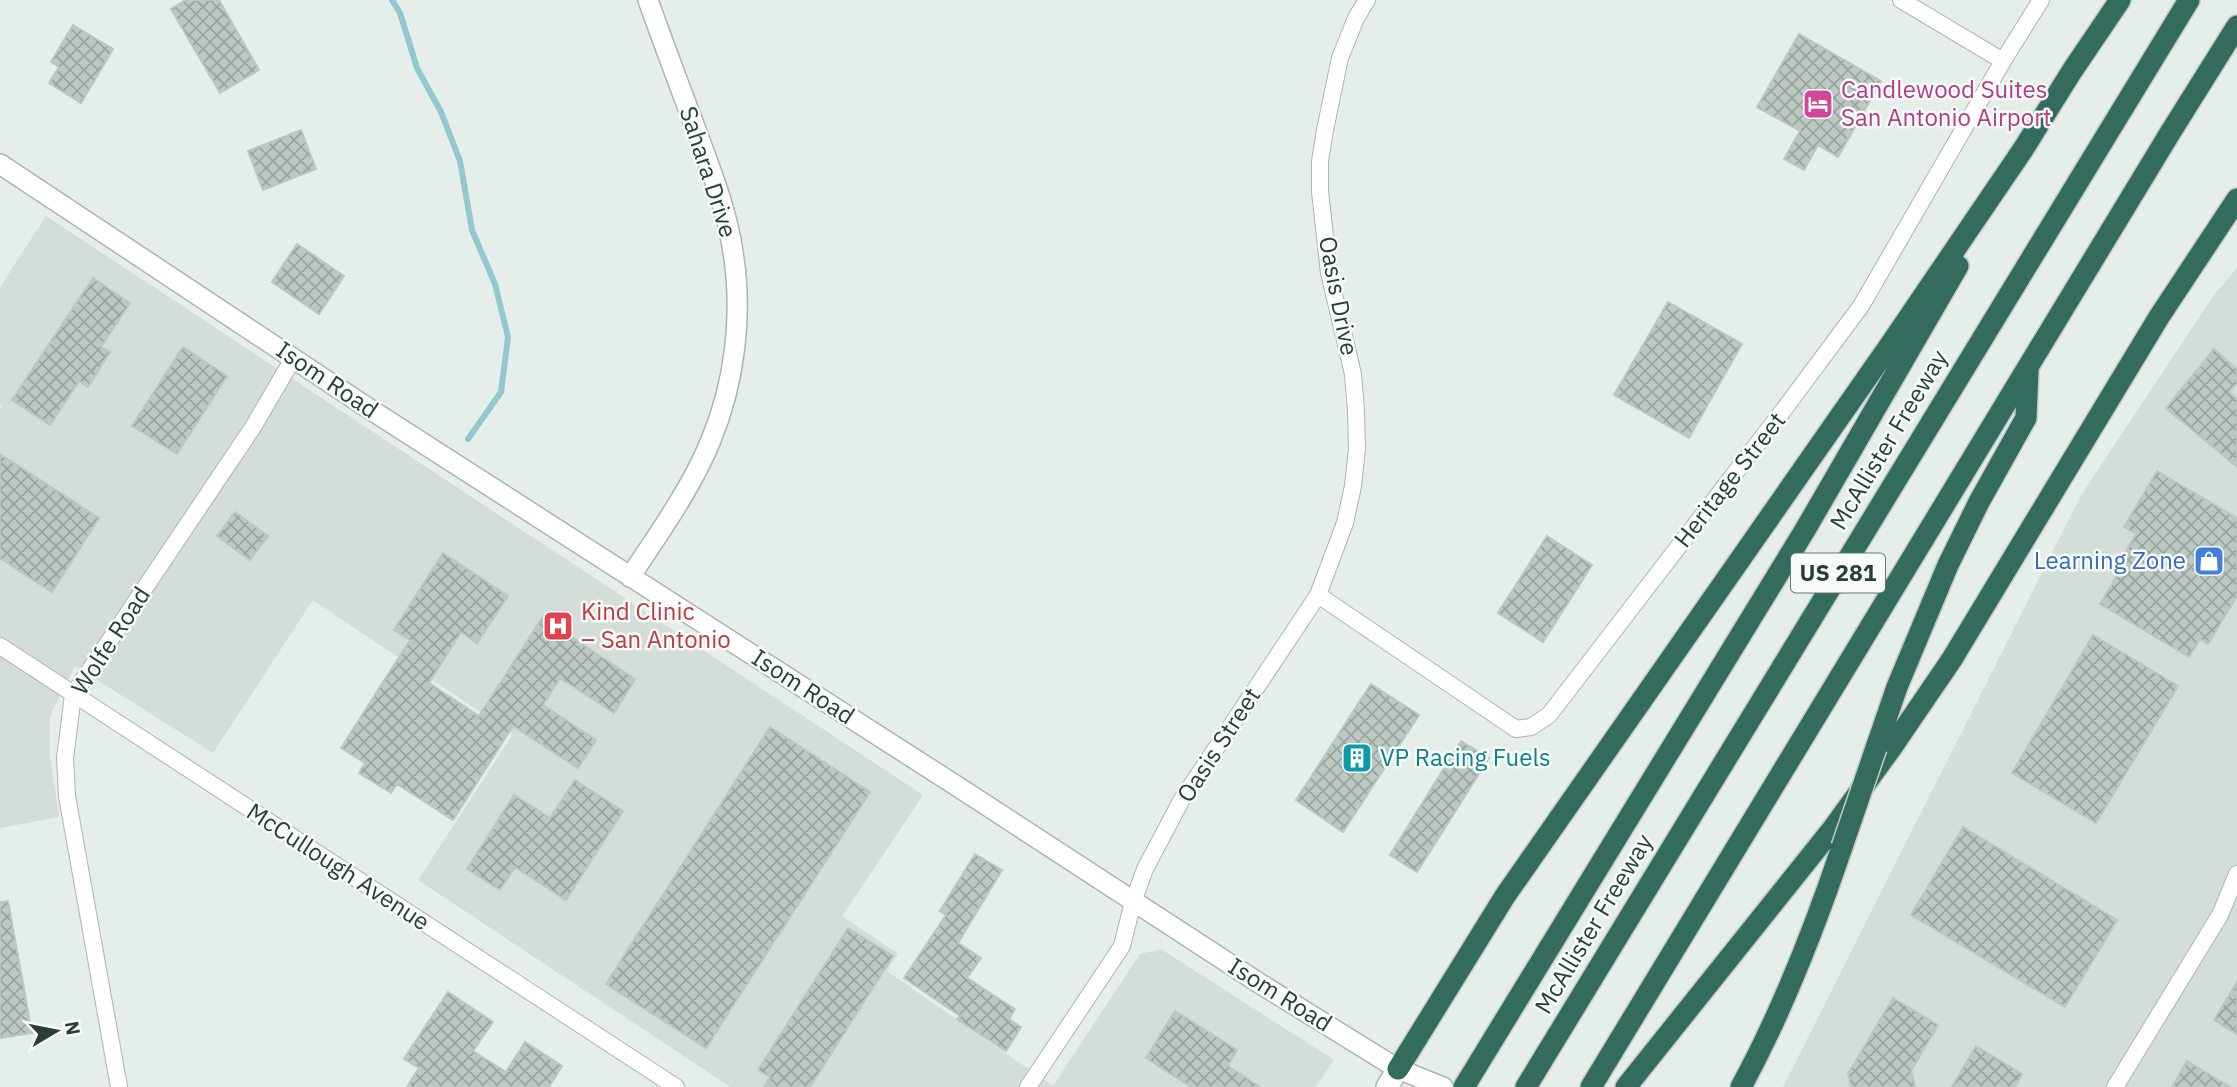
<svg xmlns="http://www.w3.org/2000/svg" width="2237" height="1087" font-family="'IBM Plex Sans',sans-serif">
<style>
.built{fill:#d4ded9}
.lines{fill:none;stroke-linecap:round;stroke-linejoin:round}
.stream{stroke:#92c9cf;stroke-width:6}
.building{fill:url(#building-cross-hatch);stroke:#b9c8c1;stroke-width:2}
.minor-casing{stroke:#a9b6b1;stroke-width:18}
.tertiary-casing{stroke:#a9b6b1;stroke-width:22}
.secondary-casing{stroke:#a5b9b1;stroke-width:24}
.motorway-casing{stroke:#c2cac7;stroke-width:24}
.minor{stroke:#fff;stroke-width:16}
.tertiary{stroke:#fff;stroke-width:19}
.secondary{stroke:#fff;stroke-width:21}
.motorway{stroke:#336b5c;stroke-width:21}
.motorway-bridge-casing{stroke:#c2cac7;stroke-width:24;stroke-linecap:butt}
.motorway-bridge{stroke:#336b5c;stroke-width:21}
.labels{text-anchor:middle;stroke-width:5;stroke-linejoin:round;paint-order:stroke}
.shield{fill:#f7fbf9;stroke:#657871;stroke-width:2}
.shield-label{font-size:23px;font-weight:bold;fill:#264037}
.hotel-label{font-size:24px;fill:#b23c85;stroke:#f7fbf9;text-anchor:start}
.street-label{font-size:24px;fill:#264037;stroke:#f7fbf9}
.shop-label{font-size:24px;fill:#366cbe;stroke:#f7fbf9;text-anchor:end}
.health-label{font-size:24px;fill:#be3a42;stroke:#f7fbf9;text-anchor:start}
.culture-label{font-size:24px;fill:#0d838f;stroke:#f7fbf9;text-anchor:start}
</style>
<defs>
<pattern id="building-cross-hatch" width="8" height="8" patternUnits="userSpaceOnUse" patternTransform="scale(1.75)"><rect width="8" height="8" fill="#bcc9c3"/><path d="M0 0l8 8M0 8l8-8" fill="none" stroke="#99a59f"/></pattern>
</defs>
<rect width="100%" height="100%" fill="#e6eeea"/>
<path class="built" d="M46,216L923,795L842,916L898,954L887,971L1053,1086L1140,954L1161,949L1334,1060L1316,1087H730L418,880L513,734L313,600L213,753L75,666L50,716V756L59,817L0,828V410L2,406L0,405V287Z
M2237,268V1087H1783L2080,497L2214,295Z"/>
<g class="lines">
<path class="stream" d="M392,0L400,13L417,68L441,112L460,161L472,230L495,284L508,337L501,392L468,439"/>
</g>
<path class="building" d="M186,0H219L259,70L220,93L171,9Z
M73,25L113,49L81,103L49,83L59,67L51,62Z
M1799,34L1881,81L1838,157L1818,145L1804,170L1784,159L1800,131L1757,107Z
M301,130L316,169L263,190L248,151Z
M297,244L344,276L319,314L272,282Z
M93,278L130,303L101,347L110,352L88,387L79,381L50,425L12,400Z
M1668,302L1742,344L1689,438L1614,395Z
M183,347L227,376L177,454L132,426Z
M2214,349L2237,369V383L2229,392L2237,399V467L2166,408Z
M0,454L99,518L52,592L0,558Z
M2157,471L2237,518V596L2208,644L2200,639L2189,657L2100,604L2118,574L2114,571L2136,534L2124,527Z
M235,512L268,536L250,560L217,536Z
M1547,536L1592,565L1543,642L1498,613Z
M443,553L508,596L477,643L461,632L429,683L479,716L542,618L635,679L614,713L560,678L543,705L596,740L578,768L513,726L453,820L397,784L391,793L359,773L365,763L341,748L410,640L394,630Z
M2093,635L2178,686L2096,823L2012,773Z
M1371,684L1419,715L1343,832L1296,800Z
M770,727L870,792L706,1048L606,984Z
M1461,741L1489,758L1417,872L1390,855Z
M575,780L623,811L566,900L515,867L500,890L467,869L514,795L550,818Z
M1963,827L2117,920L2065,1007L1911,915Z
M975,854L1002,870L958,943L981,958L967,978L1015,1009L1009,1019L1021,1027L1006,1051L957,1019L960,1016L904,978L946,915L940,911Z
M8,901L32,1033L0,1038V902Z
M848,928L893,956L810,1087H764L770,1077L758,1070Z
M2237,982V1034L2214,1020Z
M448,992L493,1022L473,1051L506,1072L525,1042L562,1066L549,1087H407L419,1068L404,1059Z
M1893,998L1938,1025L1911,1071L1915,1087H1851L1848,1074Z
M1175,1011L1237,1050L1228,1066L1260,1087H1191L1146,1058Z
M1976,1046L2022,1074L2015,1087H1952Z
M2187,1061L2230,1087H2172Z"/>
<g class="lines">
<g class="minor-casing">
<path id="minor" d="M1901,0L2003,61
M1318,595L1516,729L1531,727L1549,715L1782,412L1861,306L2003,61L2041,0
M0,646L676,1087
M119,1087L67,796L65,758L73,695L253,427L294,357
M1028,1087L1122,946L1133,902L1145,869L1181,801L1318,595L1345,523L1353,486L1357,449L1356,411L1353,374L1329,273L1320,191V161L1325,130L1340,58L1356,18L1367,0
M2115,1087L2220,915L2237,874"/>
</g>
<g class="tertiary-casing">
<path id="tertiary" d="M0,164L365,406L966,792L1259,983L1398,1069L1443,1087
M630,577C659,533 691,489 711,440C735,382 743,314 733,252C727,211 712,173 698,135C681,90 664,45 648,0"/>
</g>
<g class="secondary-casing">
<path id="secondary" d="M1387,1087L1398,1069"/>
</g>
<g class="motorway-casing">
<path id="motorway" d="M1876,748L1897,687L1948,565L1979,502L2026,418L2028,370
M1398,1069L1505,896L1892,342L2024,148L2072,71L2120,0
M1464,1087L1805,530L1958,266
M1526,1087L2189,0
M1591,1087L2170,133L2237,26
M1626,1087L1834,827L1892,747L1952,659L2159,317L2237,199
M1741,1087C1783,1010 1814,930 1842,847"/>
</g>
<use href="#minor" class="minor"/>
<use href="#tertiary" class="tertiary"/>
<use href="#secondary" class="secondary"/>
<use href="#motorway" class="motorway"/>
<g class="motorway-bridge-casing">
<path id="motorway-bridge" d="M1842,847L1876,748"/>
</g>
<use href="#motorway-bridge" class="motorway-bridge"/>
</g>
<defs>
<g id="hotel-square" transform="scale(1.575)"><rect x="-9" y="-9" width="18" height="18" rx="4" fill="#d1479c" stroke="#f7fbf9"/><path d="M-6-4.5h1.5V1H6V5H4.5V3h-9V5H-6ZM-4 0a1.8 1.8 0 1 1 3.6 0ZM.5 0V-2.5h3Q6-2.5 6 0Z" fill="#fff"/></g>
<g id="shop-square" transform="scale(1.575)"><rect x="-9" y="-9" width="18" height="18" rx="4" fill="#3f7fe0" stroke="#f7fbf9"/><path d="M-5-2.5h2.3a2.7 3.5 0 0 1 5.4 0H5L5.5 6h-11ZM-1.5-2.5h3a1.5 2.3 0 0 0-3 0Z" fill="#fff"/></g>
<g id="hospital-square" transform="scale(1.575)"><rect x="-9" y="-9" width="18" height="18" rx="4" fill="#e0444e" stroke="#f7fbf9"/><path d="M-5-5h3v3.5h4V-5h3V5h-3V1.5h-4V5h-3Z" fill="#fff"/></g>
<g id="building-square" transform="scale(1.575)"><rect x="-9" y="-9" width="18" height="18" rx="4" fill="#0f9aa8" stroke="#f7fbf9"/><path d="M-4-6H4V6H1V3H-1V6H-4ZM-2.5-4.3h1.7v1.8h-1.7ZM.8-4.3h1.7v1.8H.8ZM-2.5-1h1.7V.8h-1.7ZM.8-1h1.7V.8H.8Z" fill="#fff"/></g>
</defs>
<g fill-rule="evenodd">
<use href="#hotel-square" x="1818" y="104"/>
<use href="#shop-square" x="2209" y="561"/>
<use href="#hospital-square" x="558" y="626"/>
<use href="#building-square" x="1357" y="758"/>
</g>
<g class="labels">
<rect class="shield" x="1791" y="553.5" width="94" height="39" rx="5"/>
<g class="shield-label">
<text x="1838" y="581">US 281</text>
</g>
<g class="hotel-label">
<text x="1841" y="98">Candlewood Suites<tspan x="1841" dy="28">San Antonio Airport</tspan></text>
</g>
<g class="street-label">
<text transform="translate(708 172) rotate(72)" y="8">Sahara Drive</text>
<text transform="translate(1338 296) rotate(79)" y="8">Oasis Drive</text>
<text transform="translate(327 380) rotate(34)" y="8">Isom Road</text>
<text transform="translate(1889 440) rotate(-59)" y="8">McAllister Freeway</text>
<text transform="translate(1730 480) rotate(-52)" y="8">Heritage Street</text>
<text transform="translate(111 641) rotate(-57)" y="8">Wolfe Road</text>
<text transform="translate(803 687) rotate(33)" y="8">Isom Road</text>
<text transform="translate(1219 745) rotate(-57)" y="8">Oasis Street</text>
<text transform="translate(338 867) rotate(33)" y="8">McCullough Avenue</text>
<text transform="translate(1594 924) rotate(-59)" y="8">McAllister Freeway</text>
<text transform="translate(1280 995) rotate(32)" y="8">Isom Road</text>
</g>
<g class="shop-label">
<text x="2186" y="569">Learning Zone</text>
</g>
<g class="health-label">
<text x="581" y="620">Kind Clinic<tspan x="581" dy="28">– San Antonio</tspan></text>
</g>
<g class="culture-label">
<text x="1380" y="766">VP Racing Fuels</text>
</g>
</g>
<g transform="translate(56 1031) rotate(80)" stroke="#f7fbf9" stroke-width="5" paint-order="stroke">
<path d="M0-5L12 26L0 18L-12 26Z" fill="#264037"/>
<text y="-10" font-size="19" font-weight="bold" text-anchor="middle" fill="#264037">N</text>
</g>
</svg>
